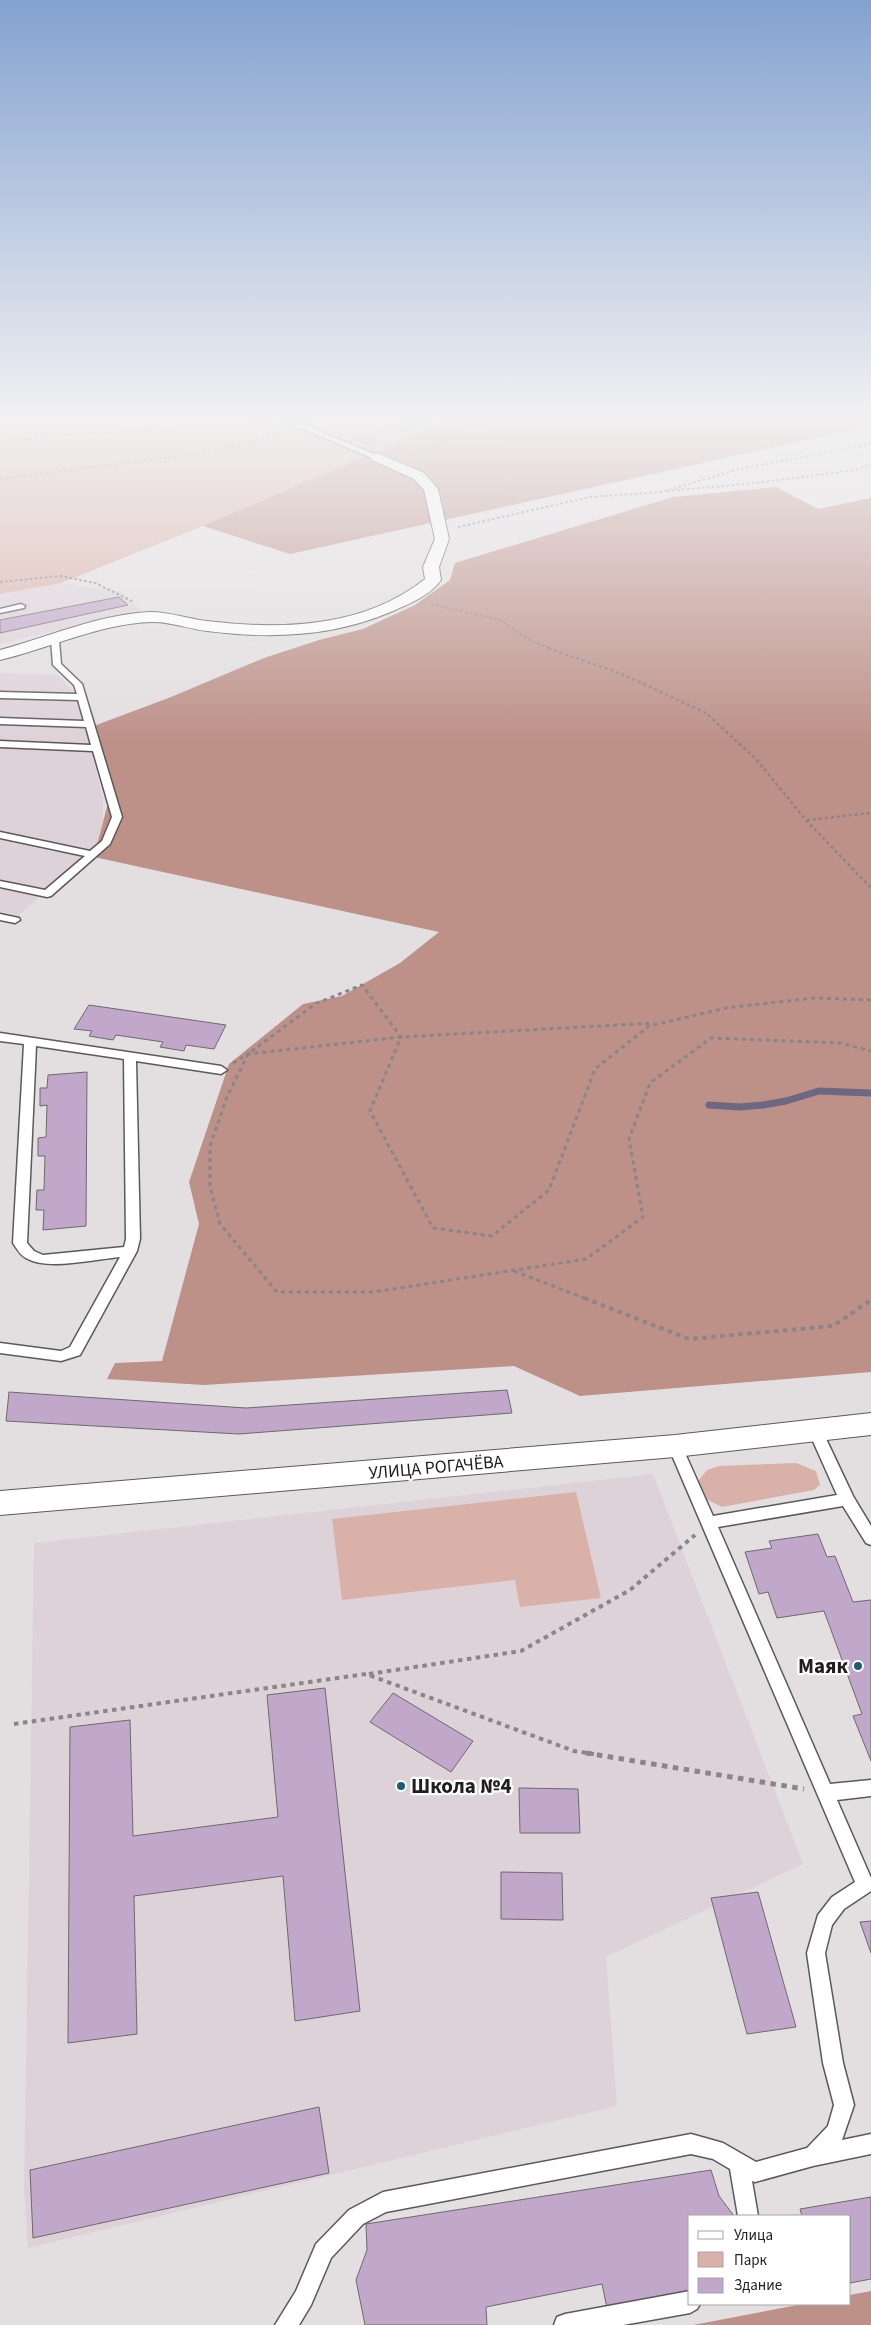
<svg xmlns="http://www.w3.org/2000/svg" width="871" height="2325" font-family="'Source Sans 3',sans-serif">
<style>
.built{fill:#ded2d9}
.green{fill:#dab1a9}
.forest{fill:#bd9088}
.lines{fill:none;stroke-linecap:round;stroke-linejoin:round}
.stream{stroke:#6d6882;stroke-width:7}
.building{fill:#c1a7ca;stroke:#6c6a6d}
.service-casing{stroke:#5c585b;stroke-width:3}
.minor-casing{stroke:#5c585b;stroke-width:2}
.path-far4{stroke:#8a8688;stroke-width:2;stroke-dasharray:2.5 2.5;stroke-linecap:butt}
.path-far3{stroke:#8a8688;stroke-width:2.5;stroke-dasharray:3 3;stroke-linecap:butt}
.path-far2{stroke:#8a8688;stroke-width:3;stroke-dasharray:4 4;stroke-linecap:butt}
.path-far1{stroke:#8a8688;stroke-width:4;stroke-dasharray:4.5 4.5;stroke-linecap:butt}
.path{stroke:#8a8688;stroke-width:5;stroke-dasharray:5.5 5.5;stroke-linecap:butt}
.service{fill:#fff;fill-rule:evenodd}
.minor{fill:#fff;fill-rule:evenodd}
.poi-dot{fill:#1b5e71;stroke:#fff;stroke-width:2}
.labels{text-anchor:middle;stroke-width:4.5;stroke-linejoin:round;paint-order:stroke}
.street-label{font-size:18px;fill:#201e1f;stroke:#fff}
.near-poi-label{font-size:21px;font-weight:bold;fill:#201e1f;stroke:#fff;text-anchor:end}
</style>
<rect width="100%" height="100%" fill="#e3dfe1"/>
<path class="built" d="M50,582L119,591L141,610L0,644V591Z
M0,673L59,675L78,698L103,798L102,840L18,916L0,912Z
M653,1474L803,1864L606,1957L617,2106L28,2248L24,2189L34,1543Z"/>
<path class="green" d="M0,419H451L203,526L61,583L0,594Z
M796,1463L816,1471L820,1485L814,1490L722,1507L706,1499L698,1481L707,1470L719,1466Z
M576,1492L601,1598L520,1607L515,1580L342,1600L332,1519Z"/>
<path class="forest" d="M451,419H871V426L290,554L203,526Z
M776,487L818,509L871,498V1372L580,1396L514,1366L204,1385L107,1379L115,1363L162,1361L199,1224L189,1182L229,1064L303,1004L342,996L400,963L439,932L94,857L110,795L105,759L91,727L171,697L264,658L319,640L363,629L415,605L450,580L455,563L673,497Z
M871,2291V2325H693L803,2304H850V2295Z"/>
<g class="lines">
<path class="stream" d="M709,1105L740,1107L763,1105L786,1101L819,1091L871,1093"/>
</g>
<path class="building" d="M415,418H437L389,435L379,431Z
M366,436L376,440L366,444L356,440Z
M119,597L128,605L0,633V620Z
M89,1005L226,1025L214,1049L186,1045L184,1051L160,1047L163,1042L116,1035L113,1040L89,1036L92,1031L74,1029Z
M87,1072L86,1226L43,1230L44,1210H36L37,1190H44L45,1156H38V1138L46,1137L47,1105L40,1106V1088H47L48,1075Z
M507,1390L512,1413L239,1434L6,1421L9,1392L246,1408Z
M818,1534L827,1557L835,1556L853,1602L871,1600V1761L853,1716L862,1714L824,1611L777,1618L768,1592L759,1594L745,1552L772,1548L769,1541Z
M325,1688L360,2011L295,2021L283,1876L134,1896L137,2034L68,2043L70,1727L130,1720L133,1836L278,1817L267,1695Z
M393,1693L473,1741L451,1772L370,1722Z
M519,1788L578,1789L580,1833H520Z
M501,1872L562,1873L563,1920L501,1919Z
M758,1892L796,2027L747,2034L711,1898Z
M871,1921V1953L860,1922Z
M319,2107L329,2173L33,2238L30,2170Z
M711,2170L719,2196L734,2216H690V2293L607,2308L602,2284L486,2307L487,2325H365L356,2280L367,2250L366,2224Z
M871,2197V2279L850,2283V2216H802L800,2209Z"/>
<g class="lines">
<g class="service-casing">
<path id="service" d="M278,418H288L381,457L374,459Z
M21,604L25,606L24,608L0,613V609Z
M55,637L59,640L61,664L82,684L122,817L110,844L51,896L47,897L0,887V881L45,890L85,856L0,838V832L90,851L102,841L112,817L93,751L0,747V741L91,745L86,727L0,724V718L84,721L78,700L0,698V692L77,694L74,685L53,665L51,640Z
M0,914L19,918L20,920L15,923L0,920Z
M0,1033L221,1066L227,1070L221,1074L136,1061L140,1239L137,1251L80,1355L61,1361L0,1353V1343L61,1351L70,1347L120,1257C96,1259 47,1271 26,1258C20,1255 17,1249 13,1243L24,1044L0,1041ZM36,1046L124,1059L126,1239L124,1247L43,1255L34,1251L27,1243Z
M815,1424L820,1426L853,1496L871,1526V1545L866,1543L843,1506L718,1527L830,1784L871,1780V1796L837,1800L871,1878V1891L844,1909L832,1925L825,1953L843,2063L854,2105L842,2140L871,2134V2154L813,2166L755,2182L752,2181L758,2216H738L730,2169L713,2159L691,2154L386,2212L363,2224L331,2258L311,2305L299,2325H275L296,2291L316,2244L349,2210L383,2192L691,2134L723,2143L756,2162L807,2148L828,2126L834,2105L823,2063L807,1953L818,1915L832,1897L855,1882L668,1446L670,1442L675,1440L680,1442L713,1516L837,1495L808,1430L810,1426Z
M690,2291V2304H700L697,2309L690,2313L623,2325H554L557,2317L565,2314Z"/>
</g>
<g class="minor-casing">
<path id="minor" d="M377,453L424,473L438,489L449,539L439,567L441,580C431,595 409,604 393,611C333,637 271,639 207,631C188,629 170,621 151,622C99,624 50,648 0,660V650C49,637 99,614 151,612C170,612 188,619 207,621C281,630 364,628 425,579L423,567L435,539L424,490L414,479L372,460L370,457L372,454Z
M871,1413V1435L675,1457L0,1515V1491L675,1435Z"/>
</g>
<path class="path-far4" d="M0,441L94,433L218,428L268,421
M412,455L502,418
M0,479L188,455L286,434
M667,491L755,483L855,470L871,465
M458,527L590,497L662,492L739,469L871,444
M0,582L61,576L95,583L134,602
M431,604L500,620L533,642L552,649"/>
<path class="path-far3" d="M548,648L622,674L706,713L756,759L806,820L871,888
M807,820L871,813"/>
<path class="path-far2" d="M871,1000L813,998L726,1008L649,1026L595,1069L549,1190L492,1236L433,1228L370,1111L401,1037L362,985L315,1004L248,1054L227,1097L210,1146V1186L220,1224L277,1292H374L586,1259L643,1217L629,1139L650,1083L711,1038L840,1043L871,1051
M233,1063L248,1054L401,1037L654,1023
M514,1271L587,1299"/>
<path class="path-far1" d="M584,1298L689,1339L833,1326L871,1300
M369,1674L521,1651L630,1590L695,1535
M14,1724L366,1674L574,1751L594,1754"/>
<path class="path" d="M586,1753L804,1789"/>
<use href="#service" class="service"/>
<use href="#minor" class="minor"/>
</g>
<linearGradient id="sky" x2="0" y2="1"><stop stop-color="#84a2d0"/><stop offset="0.56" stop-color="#f2f1f2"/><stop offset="1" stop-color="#f2f1f2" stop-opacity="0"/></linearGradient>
<rect width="871" height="744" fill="url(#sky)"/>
<g class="poi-dot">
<circle cx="858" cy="1666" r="5"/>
<circle cx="401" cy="1786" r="5"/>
</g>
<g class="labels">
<g class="street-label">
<text transform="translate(436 1467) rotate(-5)" y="6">УЛИЦА РОГАЧЁВА</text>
</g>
<g class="near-poi-label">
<text x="848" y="1673">Маяк</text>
<text x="411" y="1793" text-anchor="start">Школа №4</text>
</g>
</g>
<rect x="688" y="2215" width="162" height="90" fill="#ffffff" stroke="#a6a5a5"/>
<rect x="698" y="2231" width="25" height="8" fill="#ffffff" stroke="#a6a5a5"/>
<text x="734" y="2240" font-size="15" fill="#201e1f">Улица</text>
<rect x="698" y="2252" width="25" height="15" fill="#dab1a9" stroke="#a6a5a5"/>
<text x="734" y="2265" font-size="15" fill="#201e1f">Парк</text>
<rect x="698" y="2278" width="25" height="15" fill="#c1a7ca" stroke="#a6a5a5"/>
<text x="734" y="2290" font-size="15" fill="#201e1f">Здание</text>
</svg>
